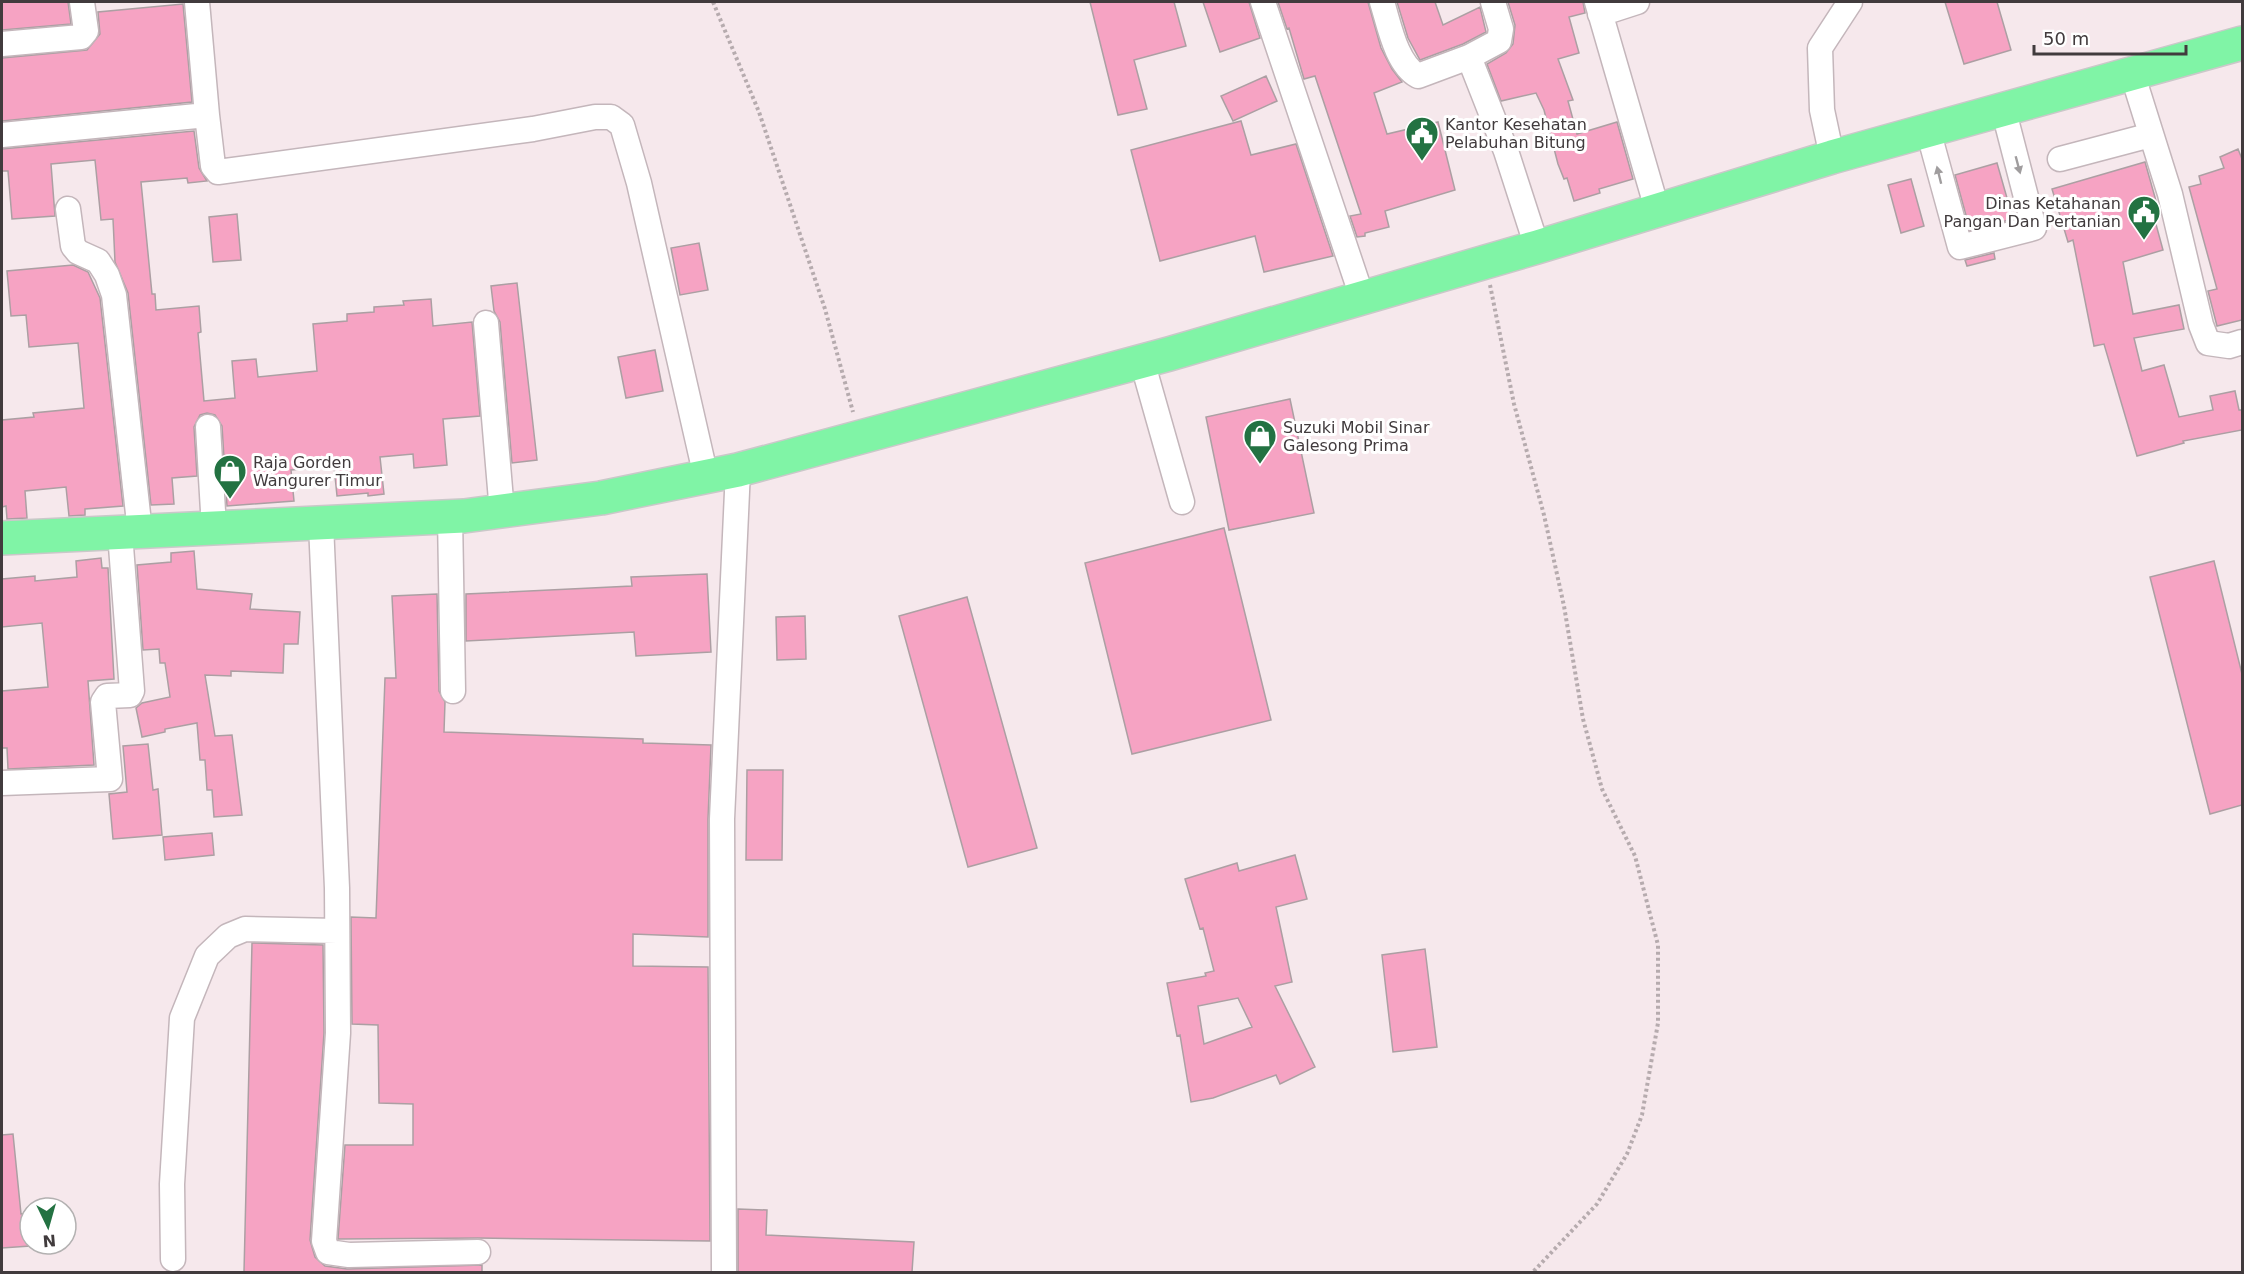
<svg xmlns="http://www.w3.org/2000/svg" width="2244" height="1274" font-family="'DejaVu Sans',sans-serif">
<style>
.building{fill:#f6a3c3;stroke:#ac9fa3;stroke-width:1.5;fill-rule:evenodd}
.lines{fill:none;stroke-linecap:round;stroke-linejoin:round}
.minor-casing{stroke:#c4b6bb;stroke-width:27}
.highway-casing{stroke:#cac8c9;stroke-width:36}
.path{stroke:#b6abae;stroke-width:4;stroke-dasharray:3 3;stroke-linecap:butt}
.minor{stroke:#fff;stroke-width:24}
.highway{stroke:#80f4a6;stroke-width:33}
.oneway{fill:#a09d9e}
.labels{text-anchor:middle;stroke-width:6;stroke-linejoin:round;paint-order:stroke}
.poi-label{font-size:16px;fill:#413b3d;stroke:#fff;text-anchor:start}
</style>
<rect width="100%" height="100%" fill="#f6e8ec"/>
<path class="building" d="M2,2H68L71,24L2,30Z
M1090,2H1174L1186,46L1134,60L1147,109L1118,115Z
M1203,2H1249L1260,38L1220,52Z
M1278,2H1368L1381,48L1392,69L1402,82L1374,93L1387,134L1438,122L1455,190L1385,211L1389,227L1365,233V236L1357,237L1350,216L1361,214L1315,76L1304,79L1289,28L1287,29Z
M1397,2H1435L1443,25L1480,7L1486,32L1463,44L1420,60L1408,38Z
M1508,2H1583L1585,13L1569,17L1579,53L1558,59L1573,100L1568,101L1577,134L1617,122L1633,179L1599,189L1600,193L1574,201L1567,178L1564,179L1558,164L1544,110L1536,93L1501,101L1487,64L1506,53L1513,44L1515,25Z
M1945,2H1997L2011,50L1964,64Z
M183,4L192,102L2,121V58L87,50L100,34L98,12Z
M1266,76L1277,101L1233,121L1221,96Z
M1241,121L1251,155L1296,144L1333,256L1264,272L1255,236L1160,261L1131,150Z
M194,131L199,168L207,181L188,183L187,178L141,182L152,294H155L156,310L199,306L201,332L198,333L204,401L235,398L232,361L256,359L258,377L317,371L313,324L347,321V314L374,312V307L404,305L403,301L431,299L433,326L472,322L480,416L443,419L447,465L414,468L413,454L380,457L384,494L368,496V493L337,496L334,466L291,470L294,501L227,506L222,426L215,415L207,413L200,415L194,427L197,476L172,478L174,504L151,505L128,293L115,262L113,219L101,220L95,160L51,164L55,216L12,219L8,171H2V149Z
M2238,149L2242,159V320L2217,326L2208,291L2217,289L2189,187L2201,184L2199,176L2224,168L2220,157Z
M2145,162L2160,215L2154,217L2163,250L2123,262L2133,314L2179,305L2184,329L2134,338L2142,371L2164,365L2179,417L2213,410L2210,396L2235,391L2239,410H2242V430L2183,441L2184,443L2137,456L2104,344L2094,346L2073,240L2068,242L2052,189Z
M1997,163L2013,219L1970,230L1955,175Z
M1911,179L1924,226L1901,233L1888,185Z
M237,214L241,260L213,262L209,217Z
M699,243L708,290L680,295L671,248Z
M1994,253L1995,259L1967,266L1965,260Z
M73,265L88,272L100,298L123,506L85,509V515L69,516L66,487L25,491L27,518L7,519L6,506L2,507V420L34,417L33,413L84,408L78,343L29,347L26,315L11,316L7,271Z
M517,283L537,460L512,463L500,322L494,311L491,286Z
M655,350L663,391L626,398L618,357Z
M1290,399L1314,513L1229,530L1206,417Z
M1224,528L1271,720L1132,754L1085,563Z
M194,551L197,589L252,594L250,609L300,612L298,644H284L283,673L231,671V676L205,675L215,736L232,735L242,815L214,817L212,790H207L205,760H200L197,723L165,729V732L142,737L136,708L142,703L170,697L165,663H160L159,649L143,650L137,565L171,562V553Z
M101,558L102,568H108L114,679L88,681L94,765L8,769L7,748H2V691L48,687L42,623L2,627V579L35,576V581L77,577L76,561Z
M2214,561L2242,674V805L2210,814L2150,577Z
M707,574L711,652L636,656L634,632L466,641V594L632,586L631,577Z
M437,594L439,691L445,702L444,732L643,739V743L711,745L708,819V937L633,934V966L708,967L710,1241L478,1238L338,1239L345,1145H413V1104L379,1103L378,1025L352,1024L351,917L376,918L385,678H396L392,596Z
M967,597L1037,848L968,867L899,616Z
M805,616L806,659L777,660L776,617Z
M148,744L153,790L158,789L162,835L113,839L109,794L127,792L123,746Z
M747,770H783L782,860H746Z
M212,833L214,855L165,860L163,837Z
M1295,855L1307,899L1276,907L1292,982L1275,986L1315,1067L1280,1084L1276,1075L1213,1098L1191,1102L1180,1035L1177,1036L1167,983L1206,976L1205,973L1214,971L1203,928L1200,929L1185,879L1237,863L1239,871ZM1238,998L1252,1027L1204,1044L1198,1006Z
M252,943L323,945L324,1033L310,1240L315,1257L325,1266L347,1269L482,1265V1272H244Z
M1425,949L1437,1047L1393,1052L1382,955Z
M13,1134L21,1214L30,1213V1246L2,1248V1135Z
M738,1209L767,1210L766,1235L914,1242L912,1272H738Z"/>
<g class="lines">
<g class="minor-casing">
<path id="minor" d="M1263,2L1362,297
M1382,2C1389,24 1396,64 1418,76L1469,57L1499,41L1501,29L1493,2
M1597,2L1657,209
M1600,14L1637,2
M2,44L81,37L86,31L82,2
M1469,57L1506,151L1537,247
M2132,73L2170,194L2201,325L2208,343L2229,346L2242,342
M207,115L213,166L218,172L533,129L595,117H611L622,125L639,183L706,477
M1928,130L1960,247L2034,228L2003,108
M2,135L207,115L197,2
M1832,157L1822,110L1820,48L1850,2
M2060,159L2151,135
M68,209L73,246L78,252L98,261L107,275L114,295L140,532
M486,323L502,512
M1142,361L1182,502
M208,427L214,528
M450,516L453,691
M321,524L337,888L338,1033L324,1241L328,1252L349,1255L478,1252
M2,783L110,779L103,702L107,696L130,695L132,691L120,533
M173,1259L172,1184L182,1018L207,956L228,936L245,929L337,931
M724,1272L722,819L738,470"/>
</g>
<g class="highway-casing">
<path id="highway" d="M2,538L464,516L601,498L738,470L1169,354L1537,247L1832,157L2242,43"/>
</g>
<path class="path" d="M713,2L759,112L825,309L853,412
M1490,285L1514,404L1544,515L1564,606L1583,719L1602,789L1635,856L1658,945V1023L1642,1115L1627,1154L1597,1204L1533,1272"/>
<use href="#minor" class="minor"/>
<use href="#highway" class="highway"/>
</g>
<defs><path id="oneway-solid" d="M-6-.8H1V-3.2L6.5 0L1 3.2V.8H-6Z" transform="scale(1.5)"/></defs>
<g class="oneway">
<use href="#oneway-solid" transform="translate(2018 165) rotate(75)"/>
<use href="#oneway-solid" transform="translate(1939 175) rotate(-104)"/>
</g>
<defs>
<g id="civic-pin" transform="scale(1.725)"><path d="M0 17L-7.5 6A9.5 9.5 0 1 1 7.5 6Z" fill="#237242" stroke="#fff"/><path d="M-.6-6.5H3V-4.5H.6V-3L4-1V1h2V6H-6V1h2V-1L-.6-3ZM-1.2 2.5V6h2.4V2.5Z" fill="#fff"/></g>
<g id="shop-pin" transform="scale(1.725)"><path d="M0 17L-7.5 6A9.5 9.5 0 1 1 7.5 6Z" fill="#237242" stroke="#fff"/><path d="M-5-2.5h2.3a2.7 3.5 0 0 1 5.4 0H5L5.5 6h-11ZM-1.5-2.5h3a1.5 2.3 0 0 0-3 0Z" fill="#fff"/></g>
</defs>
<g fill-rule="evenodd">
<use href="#civic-pin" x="1422" y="133"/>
<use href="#civic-pin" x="2144" y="212"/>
<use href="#shop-pin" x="1260" y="436"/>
<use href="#shop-pin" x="230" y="471"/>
</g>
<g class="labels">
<g class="poi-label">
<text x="1445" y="130">Kantor Kesehatan<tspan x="1445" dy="18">Pelabuhan Bitung</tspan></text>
<text x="2121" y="209" text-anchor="end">Dinas Ketahanan<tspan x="2121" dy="18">Pangan Dan Pertanian</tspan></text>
<text x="1283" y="433">Suzuki Mobil Sinar<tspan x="1283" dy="18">Galesong Prima</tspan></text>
<text x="253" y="468">Raja Gorden<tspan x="253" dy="18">Wangurer Timur</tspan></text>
</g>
</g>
<rect width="2244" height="1274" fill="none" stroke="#413b3d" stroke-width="6"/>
<g transform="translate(48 1226) rotate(175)"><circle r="28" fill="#ffffff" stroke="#b3b1b1" stroke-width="1.5"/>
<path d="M0-4.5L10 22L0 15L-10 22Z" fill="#237242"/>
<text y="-9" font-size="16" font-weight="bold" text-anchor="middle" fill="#413b3d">N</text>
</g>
<path d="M2034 45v9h152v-9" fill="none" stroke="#413b3d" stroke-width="3"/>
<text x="2043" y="45" font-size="18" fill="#413b3d" stroke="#ffffff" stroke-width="4.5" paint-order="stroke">50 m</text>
</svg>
